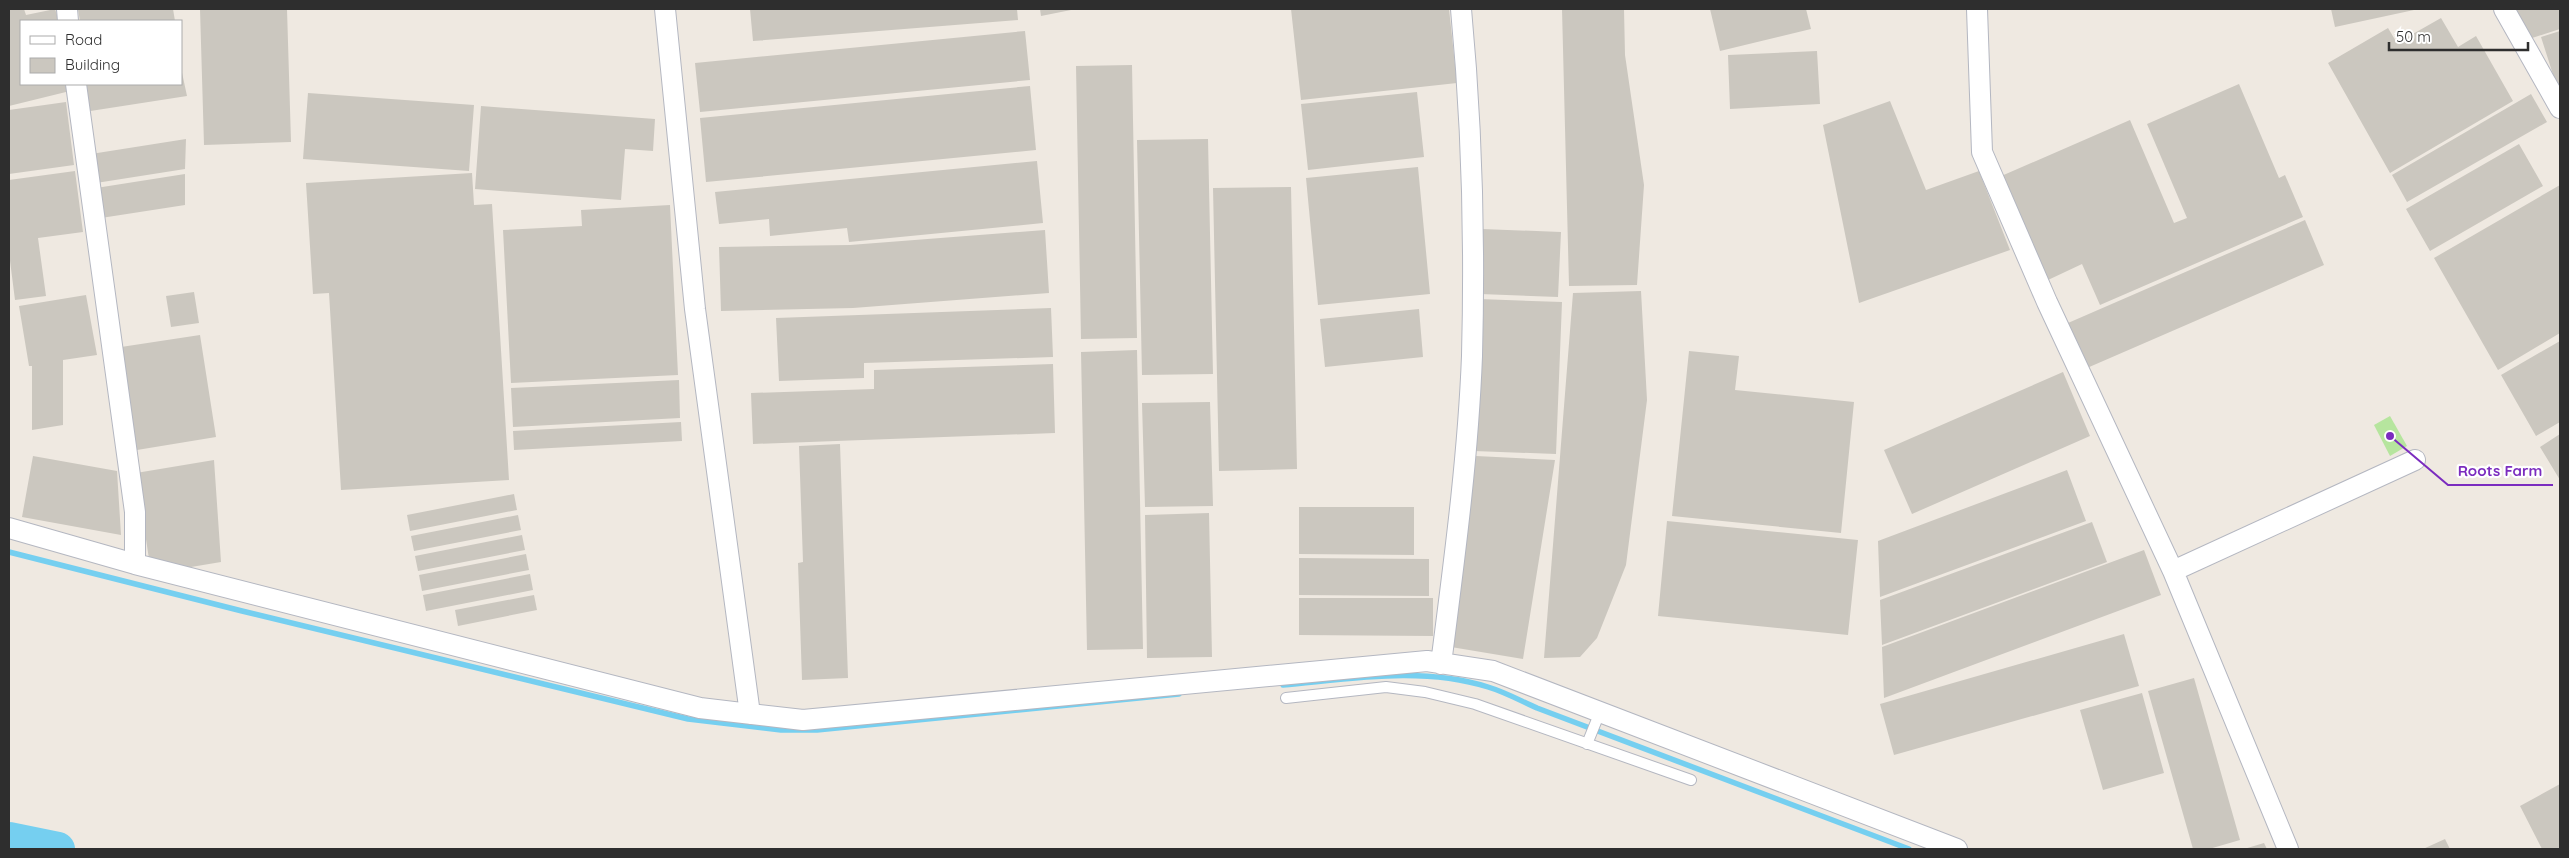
<svg xmlns="http://www.w3.org/2000/svg" width="2569" height="858" font-family="Quicksand,sans-serif">
<style>
.green{fill:#b6e59e}
.lines{fill:none;stroke-linecap:round;stroke-linejoin:round}
.stream{stroke:#75cff0;stroke-width:5.5}
.river{stroke:#75cff0;stroke-width:34}
.building{fill:#cbc7bf}
.lane-casing{stroke:#b4b7c1;stroke-width:12}
.street-casing{stroke:#b4b7c1;stroke-width:22}
.lane{stroke:#fff;stroke-width:10}
.street{stroke:#fff;stroke-width:20}
.leader{fill:none;stroke:#7b2cbf;stroke-width:2}
.callout-dot{fill:#7b2cbf;stroke:#fff;stroke-width:2}
.callout-label{font-size:15px;text-anchor:middle;font-weight:bold;fill:#7b2cbf;stroke:#fff;stroke-width:4.5;stroke-linejoin:round;paint-order:stroke}
</style>
<rect width="100%" height="100%" fill="#efe9e1"/>
<path class="green" d="M2390,416L2407,446L2390,456L2374,425Z"/>
<g class="lines">
<path class="stream" d="M9,552L242,611L688,719L781,730H817L1179,694
M1283,685C1350,679 1422,666 1488,687C1505,692 1521,701 1537,708L1909,849"/>
<path class="river" d="M9,839L58,849"/>
</g>
<path class="building" d="M9,9H24L26,15L55,9L59,21H21V84H68L70,91L9,106Z
M78,9H173L175,21H80Z
M200,9H287L291,142L204,145Z
M750,9H1017L1018,20L753,41Z
M1040,9H1071V10L1041,16Z
M1291,9H1449L1457,83L1301,100Z
M1562,9H1624L1625,55L1644,185L1637,285L1569,286Z
M1710,9H1806L1811,29L1720,51Z
M2331,9H2414V10L2335,27Z
M2515,9H2560V29L2526,40Z
M2441,18L2458,47L2476,36L2513,101L2390,173L2328,63L2388,28L2397,43Z
M1025,31L1030,80L700,112L695,63Z
M2560,31V89L2558,90L2541,37Z
M1817,51L1820,104L1730,109L1728,55Z
M1132,65L1137,338L1081,339L1076,66Z
M181,68L187,96L84,112L80,84H181Z
M2239,84L2279,178L2285,175L2303,217L2100,305L2082,264L2048,280L1999,177L2130,120L2174,223L2187,218L2147,124Z
M1030,86L1036,150L706,182L700,118Z
M1417,92L1424,157L1308,170L1301,104Z
M308,93L474,105L469,171L303,159Z
M2531,94L2547,122L2407,202L2392,175Z
M1890,101L1926,190L1979,171L2010,250L1859,303L1823,125Z
M66,102L74,165L9,174V110Z
M481,106L655,119L653,151L625,149L621,200L475,189Z
M186,139L185,169L96,183L91,154Z
M1208,139L1213,374L1142,375L1137,140Z
M2519,144L2543,186L2430,251L2406,209Z
M1037,161L1043,223L849,242L847,228L770,236L769,219L719,224L715,192Z
M1418,167L1430,294L1318,305L1306,178Z
M75,171L83,232L38,238L46,296L15,300L9,253V180Z
M472,173L474,205L492,204L509,480L341,490L329,293L313,294L306,183Z
M185,174V205L101,218L96,188Z
M2560,185V333L2498,370L2434,258Z
M1291,187L1297,469L1219,471L1213,188Z
M670,205L678,375L511,383L503,230L582,226L581,210Z
M2305,220L2324,265L2087,368L2068,323Z
M1482,229L1561,232L1558,297L1480,294Z
M1045,230L1049,293L853,308L721,311L719,247L850,245Z
M1641,291L1647,400L1626,565L1597,638L1580,657L1544,658L1573,293Z
M194,292L199,323L171,327L166,296Z
M86,295L97,355L63,360V425L32,430V366H29L19,306Z
M1479,299L1562,302L1556,454L1474,451Z
M1051,308L1053,357L864,363V378L779,381L776,318Z
M1419,309L1423,357L1325,367L1320,319Z
M200,335L216,437L137,450L121,347Z
M2560,341V422L2536,436L2501,375Z
M1137,350L1143,649L1087,650L1081,352Z
M1689,351L1739,356L1735,390L1854,402L1841,533L1672,516Z
M1053,364L1055,433L753,444L751,393L874,389V370Z
M2063,372L2090,436L1912,514L1884,450Z
M679,380L680,418L513,427L511,388Z
M1210,402L1213,506L1145,507L1142,403Z
M681,422L682,441L514,450L513,431Z
M2560,434V480L2540,447Z
M840,444L848,678L802,680L798,563L803,562L799,446Z
M33,456L117,471L121,535L22,517Z
M1476,456L1555,460L1523,659L1445,646Z
M214,460L221,562L185,568L149,559L136,473Z
M2067,470L2086,521L1880,597L1878,541Z
M514,494L517,510L410,531L407,515Z
M1299,507H1414V555L1299,554Z
M1209,513L1212,657L1147,658L1145,515Z
M518,515L521,530L414,551L411,536Z
M1667,521L1858,540L1848,635L1658,616Z
M2092,522L2107,562L1882,645L1880,600Z
M522,535L525,550L418,571L415,556Z
M2144,550L2161,595L1884,698L1882,647Z
M526,554L529,570L422,591L419,575Z
M1299,558L1429,559V596L1299,595Z
M530,574L533,590L426,611L423,595Z
M534,595L537,610L458,626L455,610Z
M1299,598H1433V636L1299,635Z
M2124,634L2139,686L1894,755L1880,704Z
M2194,678L2240,840L2209,849H2193L2148,691Z
M2142,693L2164,773L2103,790L2080,710Z
M2560,784V849H2542L2520,806Z
M2445,839L2450,849H2423Z
M2264,843L2267,849H2244Z"/>
<g class="lines">
<g class="lane-casing">
<path id="lane" d="M1286,698L1386,687L1425,692L1475,704L1691,780
M1587,744L1600,712"/>
</g>
<g class="street-casing">
<path id="street" d="M67,9L68,21
M665,9L695,309L750,714
M1977,9L1982,152L2047,302L2173,571L2288,849
M2504,9L2560,108
M76,84L135,512V564
M9,528L135,564L700,708L803,720L1427,661L1493,671L1957,849
M2173,571L2415,460
M1441,664C1454,562 1468,459 1472,356C1475,240 1472,124 1461,9"/>
</g>
<use href="#lane" class="lane"/>
<use href="#street" class="street"/>
</g>
<path class="leader" d="M2390 436L2448 485H2553"/>
<circle class="callout-dot" cx="2390" cy="436" r="5"/>
<g class="callout-label">
<text x="2500" y="476">Roots Farm</text>
</g>
<rect width="2569" height="858" fill="none" stroke="#2e2e2e" stroke-width="20"/>
<rect x="20" y="20" width="162" height="65" fill="#ffffff" stroke="#ababab"/>
<rect x="30" y="36" width="25" height="8" fill="#ffffff" stroke="#ababab"/>
<text x="65" y="45" font-size="15" fill="#2e2e2e">Road</text>
<rect x="30" y="58" width="25" height="15" fill="#cbc7bf" stroke="#ababab"/>
<text x="65" y="70" font-size="15" fill="#2e2e2e">Building</text>
<path d="M2389 42v8h139v-8" fill="none" stroke="#2e2e2e" stroke-width="2.5"/>
<text x="2396" y="42" font-size="15" fill="#2e2e2e" stroke="#ffffff" stroke-width="4" paint-order="stroke">50 m</text>
</svg>
